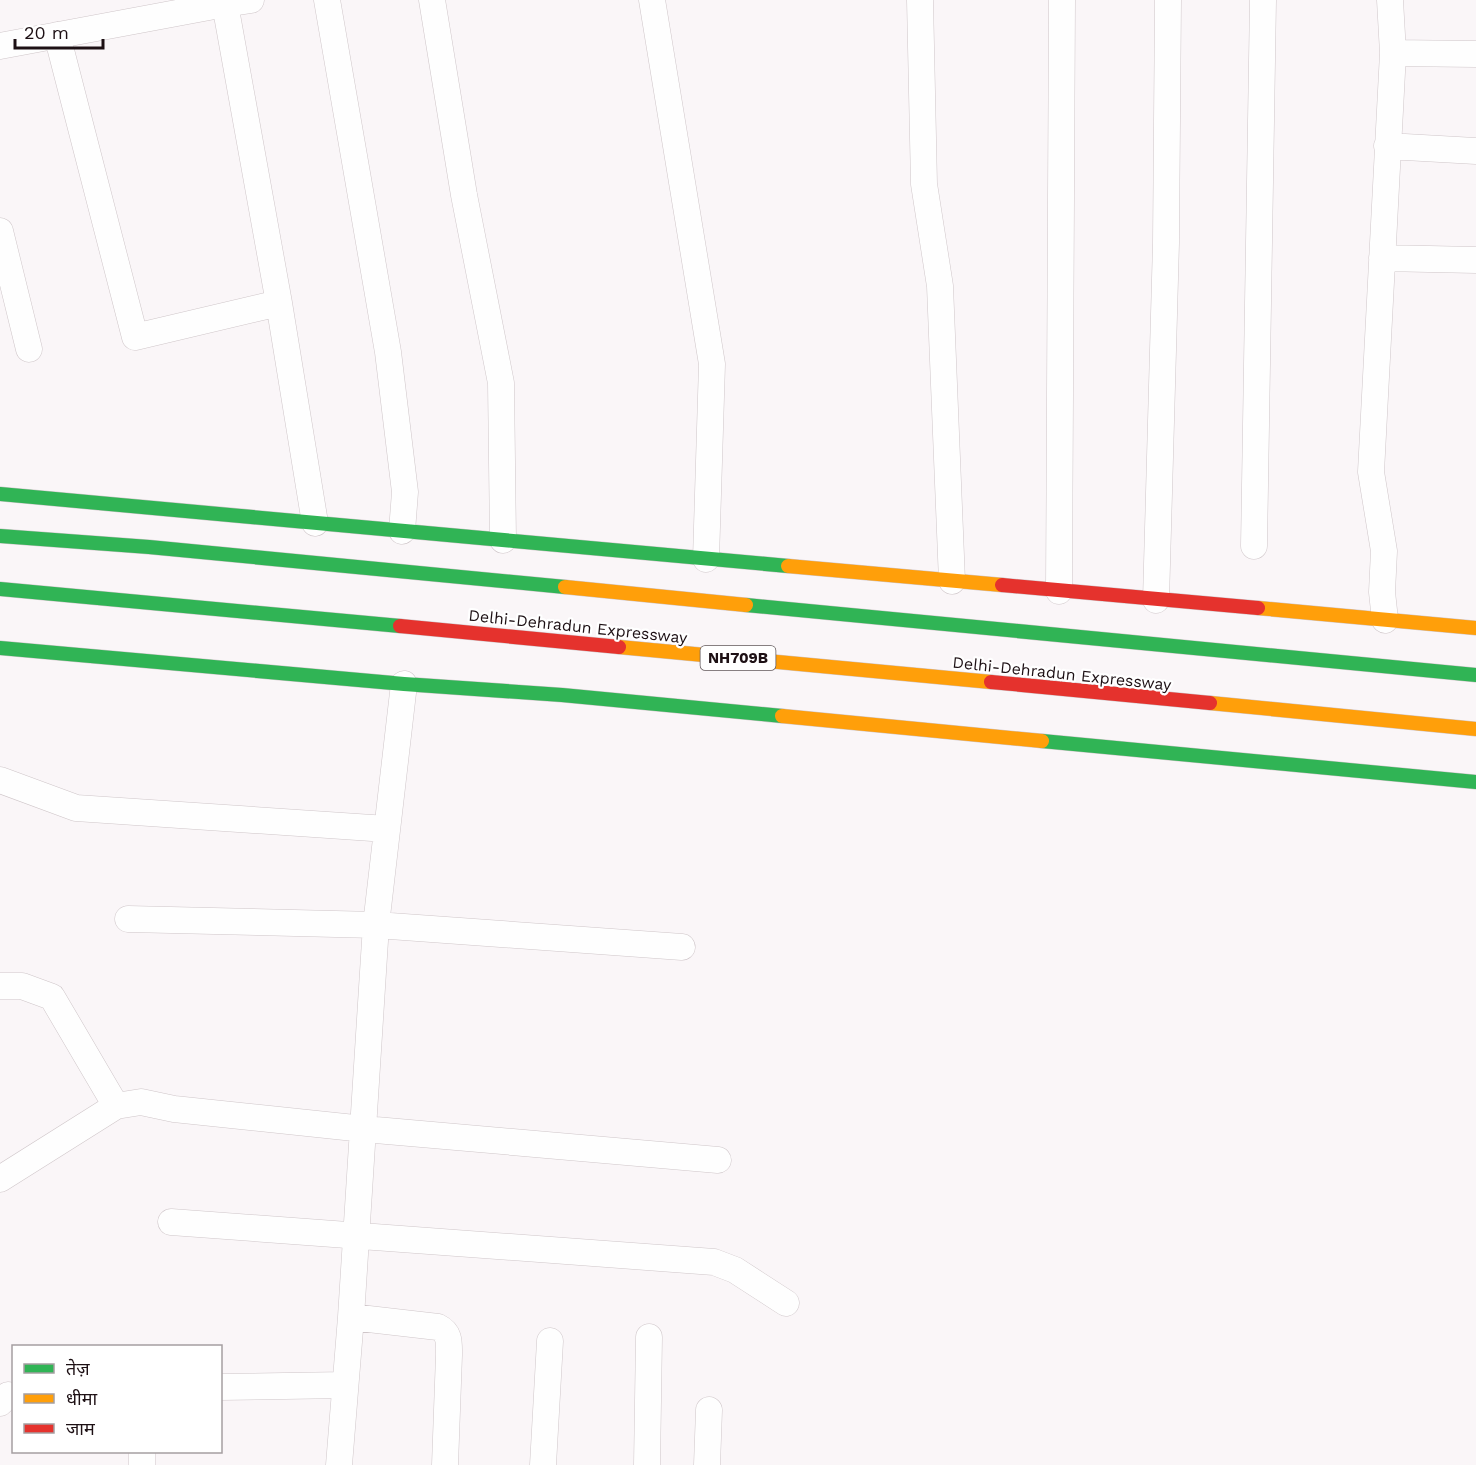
<svg xmlns="http://www.w3.org/2000/svg" width="1476" height="1465" font-family="'Work Sans','Noto Sans Devanagari',sans-serif">
<style>
.lines{fill:none;stroke-linecap:round;stroke-linejoin:round}
.street-casing{stroke:#cfc6c9;stroke-width:27}
.fast-casing{stroke:#cfc6c9;stroke-width:15}
.slow-casing{stroke:#cfc6c9;stroke-width:15}
.jam-casing{stroke:#cfc6c9;stroke-width:15}
.street{stroke:#fefefe;stroke-width:26}
.fast{stroke:#30b455;stroke-width:14}
.slow{stroke:#ff9f0a;stroke-width:14}
.jam{stroke:#e5322d;stroke-width:14}
.labels{text-anchor:middle;stroke-width:4.5;stroke-linejoin:round;paint-order:stroke}
.shield{fill:#fff;stroke:#61585a;stroke-width:1.5}
.shield-label{font-size:15px;font-weight:bold;fill:#1d1014}
.street-label{font-size:16px;fill:#1d1014;stroke:#fff}
</style>
<rect width="100%" height="100%" fill="#faf6f8"/>
<g class="lines">
<g class="street-casing">
<path id="street" d="M251,0L225,4L279,303L315,523
M327,0L388,352L405,492L402,531
M432,0L464,195L501,383L503,540
M652,0L712,364L706,559
M920,0L924,184L940,286L952,581
M57,35L135,337L279,303
M0,46L225,4L224,0
M1393,53L1476,54
M1387,146L1476,151
M0,231L29,349
M1382,258L1476,260
M1254,546L1263,0
M1059,591L1062,0
M1156,600L1166,243L1168,0
M1385,620L1382,592L1384,551L1371,472L1393,53L1390,0
M0,780L76,808L387,829
M128,919L376,925L682,947
M0,986H22L52,997L116,1106
M0,1179L116,1106L141,1102L174,1109L364,1129L718,1160
M171,1222L714,1262L735,1270L786,1303
M351,1317L438,1327C450,1333 449,1342 449,1355L445,1465
M220,1387L345,1385
M0,1403L8,1395
M142,1452V1465
M339,1465L351,1317L376,925L404,684
M543,1465L550,1341
M647,1465L649,1337
M707,1465L709,1410"/>
</g>
<g class="fast-casing">
<path id="fast" d="M0,494L788,566
M0,536L149,547L565,587
M0,589L400,626
M746,605L1476,675
M0,648L404,684L562,695L782,716
M1042,741L1476,782"/>
</g>
<g class="slow-casing">
<path id="slow" d="M788,566L1002,585
M565,587L746,605
M1258,608L1476,628
M619,647L991,682
M1210,703L1476,729
M782,716L1042,741"/>
</g>
<g class="jam-casing">
<path id="jam" d="M1002,585L1258,608
M400,626L619,647
M991,682L1210,703"/>
</g>
<use href="#street" class="street"/>
<use href="#fast" class="fast"/>
<use href="#slow" class="slow"/>
<use href="#jam" class="jam"/>
</g>
<g class="labels">
<rect class="shield" x="700.5" y="646" width="75" height="24" rx="4.5"/>
<g class="shield-label">
<text x="738" y="663">NH709B</text>
</g>
<g class="street-label">
<text transform="translate(578 626) rotate(6)" y="6">Delhi-Dehradun Expressway</text>
<text transform="translate(1062 673) rotate(6)" y="6">Delhi-Dehradun Expressway</text>
</g>
</g>
<rect x="12" y="1345" width="210" height="108" fill="#ffffff" stroke="#a59fa1" stroke-width="1.5"/>
<rect x="24" y="1364" width="30" height="9" fill="#30b455" stroke="#a59fa1" stroke-width="1.5"/>
<text x="66" y="1375" font-size="18" fill="#1d1014">तेज़</text>
<rect x="24" y="1394" width="30" height="9" fill="#ff9f0a" stroke="#a59fa1" stroke-width="1.5"/>
<text x="66" y="1405" font-size="18" fill="#1d1014">धीमा</text>
<rect x="24" y="1424" width="30" height="9" fill="#e5322d" stroke="#a59fa1" stroke-width="1.5"/>
<text x="66" y="1435" font-size="18" fill="#1d1014">जाम</text>
<path d="M15 39v9h88v-9" fill="none" stroke="#1d1014" stroke-width="3"/>
<text x="24" y="39" font-size="18" fill="#1d1014" stroke="#ffffff" stroke-width="4.5" paint-order="stroke">20 m</text>
</svg>
